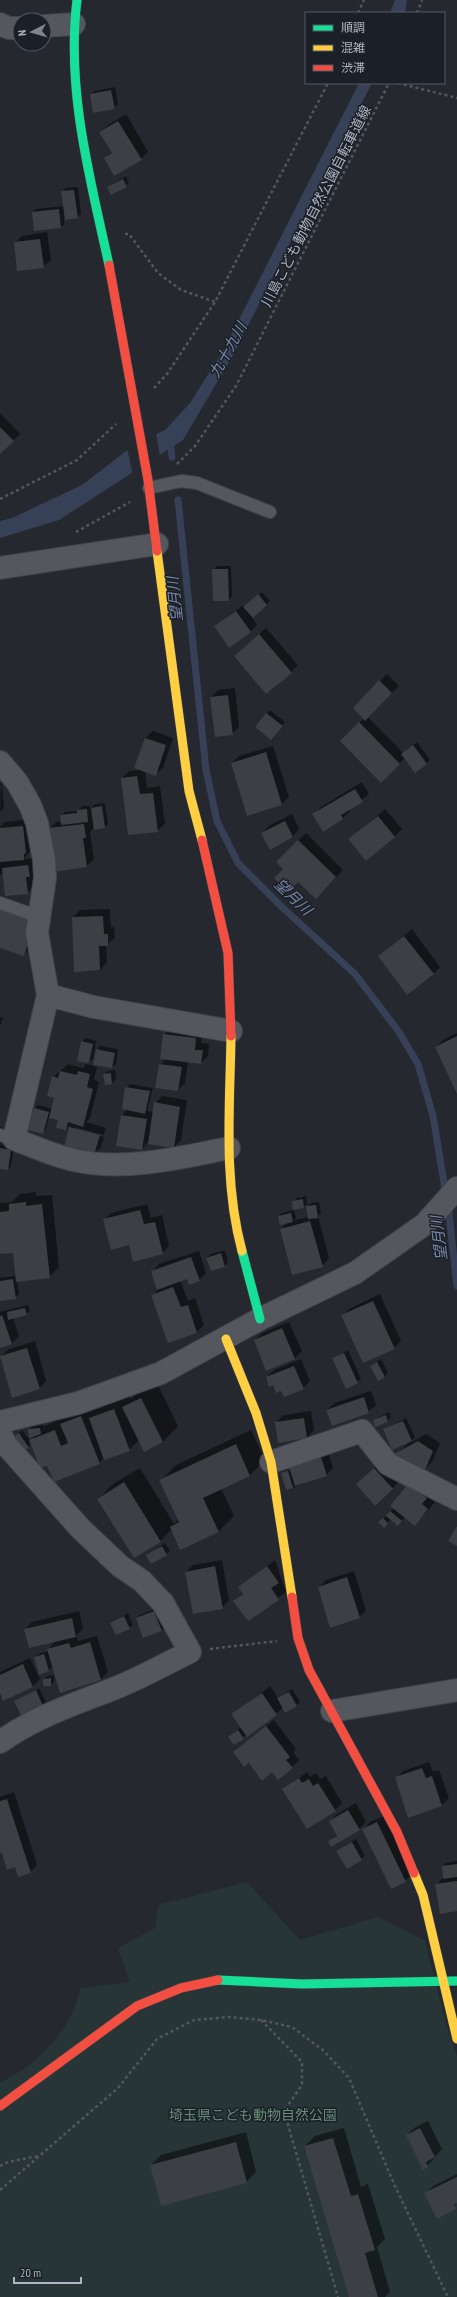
<svg xmlns="http://www.w3.org/2000/svg" width="457" height="2297" font-family="'PT Sans Narrow','Noto Sans JP',sans-serif">
<style>
.green{fill:#273537}
.water{fill:#364157}
.pier{fill:#25282f}
.shadow{fill:#0007}
.lines{fill:none;stroke-linecap:round;stroke-linejoin:round}
.stream{stroke:#364157;stroke-width:7}
.building{fill:#3c3f44}
.lane-casing{stroke:#414349;stroke-width:14}
.street-casing{stroke:#414349;stroke-width:24}
.fast-casing{stroke:#414349;stroke-width:10}
.slow-casing{stroke:#414349;stroke-width:10}
.jam-casing{stroke:#414349;stroke-width:10}
.path{stroke:#53565b;stroke-width:2.5;stroke-dasharray:3 3;stroke-linecap:butt}
.lane{stroke:#54575e;stroke-width:12}
.street{stroke:#54575e;stroke-width:22}
.fast{stroke:#16e098;stroke-width:9}
.slow{stroke:#ffcf43;stroke-width:9}
.jam{stroke:#f24e42;stroke-width:9}
.labels{text-anchor:middle;stroke-width:3;stroke-linejoin:round;paint-order:stroke}
.street-label{font-size:14px;fill:#aeb4c1;stroke:#1a1f28}
.park-label{font-size:14px;fill:#698e75;stroke:#1a1f28}
.water-label{font-size:15px;font-style:italic;fill:#7a89a7;stroke:#1a1f28}
</style>
<rect width="100%" height="100%" fill="#25282f"/>
<path class="green" d="M247,1882L300,1940L378,1917L425,1941L446,2024L457,2057V2297H0V2082C30,2070 58,2042 73,2012C76,2005 78,1996 80,1988L130,1982L118,1948L155,1928L158,1905Z"/>
<path class="water" d="M395,0H407L405,13H390Z
M359,83H372L232,357L183,440L59,520L0,538V521L12,518L82,485L126,451L166,429L190,403L224,349Z"/>
<path class="pier" d="M156,433L160,457L133,474L127,448Z"/>
<path class="shadow" d="M115,87L118,104L114,108L91,94L94,91Z
M126,114L148,152L141,159L105,158L112,152L100,132L108,125Z
M126,176L129,182L126,186L108,187Z
M78,187L81,214L77,217L64,219V224L61,227L33,212L36,209L64,206L62,192L66,188Z
M47,232L51,260L43,267L15,243L22,236Z
M0,413L20,434L0,453Z
M217,566H231L232,596L229,600L213,570Z
M262,592L270,601L252,617L257,625L250,632L216,626L243,605L245,607Z
M266,628L298,665L291,672L242,649Z
M387,674L399,686L368,717L403,753L417,742L430,760L415,772L405,758L381,781L341,741L364,718L354,708Z
M235,688L239,727L232,734L211,697L218,690Z
M270,710L285,722L274,736L256,727Z
M153,731L173,738L163,768L155,775L145,771L147,788L160,786L165,824L157,831L122,778L129,771L141,770L145,738Z
M273,746L289,797L282,804L248,815L232,763L239,756Z
M1,774L4,808L0,812V818Z
M362,782L369,794L349,809L350,811L343,818L323,830L314,814L321,807Z
M105,803L108,824L104,828L93,829L90,832L94,859L87,866L49,829L56,822L62,821L61,816L65,812L78,811L82,806H90V809L95,804Z
M385,809L402,829L395,836L350,839Z
M292,814L299,829L292,837L262,833L269,826Z
M30,819L31,851L23,859L35,858L36,868L33,872L34,886L27,893L3,872L0,876V827L5,822Z
M306,833L343,870L316,898L277,862Z
M0,902L37,913L31,947L24,954L0,947Z
M110,909L111,927H114L115,938L106,945L107,962L100,970L73,917L80,910Z
M412,929L440,967L433,974L379,956Z
M0,1017L3,1018L0,1026Z
M171,1027L203,1031L201,1043L209,1044L208,1056L201,1063L188,1062L185,1083L178,1090L160,1065L166,1059L164,1035Z
M457,1033V1091L436,1047L443,1040Z
M86,1038L96,1041L93,1059L89,1062L82,1042Z
M100,1046L118,1049L116,1064L112,1067L97,1049Z
M68,1064L83,1068L86,1064L97,1067L94,1080L99,1082L90,1118L86,1122L106,1128L104,1135L74,1127V1129L104,1137L101,1147L94,1154L65,1146L71,1124L66,1129L60,1120L49,1117L46,1129L42,1133L35,1108L38,1105L53,1109L56,1097L53,1077Z
M115,1070L116,1079L112,1083L106,1084L104,1074L108,1071Z
M130,1084L153,1088L147,1111L154,1112L155,1103L162,1096L187,1100L181,1140L174,1147L147,1143L142,1149L122,1115L128,1109L126,1088Z
M0,1127L4,1128L1,1145L14,1147L11,1166L8,1169L0,1168Z
M36,1192V1196L52,1195L59,1267L49,1277L17,1280L19,1294L15,1298L0,1300V1278L16,1276L14,1252L0,1253V1203L12,1202L20,1194Z
M306,1196L307,1204L303,1207L294,1209L296,1218L293,1221L308,1217L307,1206L311,1203L319,1202L321,1213L318,1216L329,1258L322,1266L281,1229L288,1222L279,1216L282,1213L294,1210L293,1201L297,1198Z
M147,1204L151,1218L162,1215L169,1246L162,1253L129,1244L104,1220L111,1213Z
M225,1250L228,1262L225,1266L207,1258L211,1254Z
M199,1251L206,1273L199,1280L187,1278L180,1280L188,1301L195,1298L204,1325L197,1332L153,1295L158,1289L152,1272L159,1264Z
M380,1294L401,1341L394,1348L342,1316L349,1309Z
M28,1305L30,1311L26,1314L13,1318L19,1336L12,1343L0,1347V1312Z
M289,1322L302,1351L295,1358L255,1340L262,1333Z
M35,1341L46,1381L39,1389L1,1356L9,1349Z
M348,1350L361,1379L357,1382L333,1359Z
M301,1359L310,1381L303,1388L282,1389L267,1377L274,1370Z
M381,1359L388,1373L385,1377L371,1366Z
M157,1383L178,1426L163,1442L139,1440L129,1450L104,1458L99,1463L48,1464L32,1444L28,1447L15,1436L22,1430L31,1442L35,1435L29,1429L32,1426L43,1425V1427L96,1402L99,1409L105,1403L129,1394L131,1399L138,1392Z
M371,1391L376,1405L368,1412L327,1410L334,1403Z
M311,1411L314,1430L307,1438L276,1423L283,1415Z
M389,1412L391,1417L387,1421L374,1420Z
M406,1418L415,1437L410,1443L426,1434L440,1443L432,1462L425,1469L396,1454L409,1443L384,1430Z
M251,1430L265,1460L250,1475L221,1488L234,1516L219,1531L181,1548L172,1529L160,1541L134,1557L98,1499L113,1484L140,1468L174,1524L179,1519L161,1480L176,1465Z
M328,1450L333,1468L326,1475L292,1488L282,1474Z
M382,1461L400,1481L375,1504L364,1477Z
M409,1484L433,1491L429,1497L435,1502L415,1525L405,1517L401,1521L391,1519L384,1526L380,1522L394,1508Z
M165,1543L170,1551L166,1554L147,1555Z
M222,1560L229,1600L222,1608L186,1572L193,1565Z
M275,1560L286,1592L248,1620L235,1601L243,1593L239,1587Z
M354,1571L366,1610L359,1617L319,1587L326,1580Z
M158,1608L165,1627L162,1630L137,1618L140,1615Z
M79,1611L83,1629L76,1636L78,1641L97,1636L108,1672L101,1679L61,1692L53,1666L49,1670L35,1657L38,1654L49,1651L48,1649L57,1640L25,1629L32,1622Z
M128,1613L133,1625L129,1628L111,1623Z
M30,1658L40,1679L33,1686L4,1699L0,1690V1672Z
M54,1675V1681L51,1685L44,1679L47,1676Z
M270,1686L278,1698L292,1689L300,1702L296,1706L283,1708L234,1744L229,1737L241,1727L233,1715Z
M39,1688L46,1702L43,1706L15,1701Z
M274,1720L296,1749L293,1752L299,1760L292,1767L273,1771L249,1761L234,1752Z
M429,1762L433,1772L439,1770L449,1798L442,1805L409,1816L396,1778L403,1771Z
M307,1772L310,1777L316,1773L320,1779L326,1776L342,1803L335,1810L284,1789Z
M14,1792L37,1865L30,1872L15,1866L2,1851L0,1852V1797Z
M356,1803L366,1822L359,1829L332,1846L329,1842L337,1834L330,1821L337,1814Z
M384,1816L412,1874L405,1881L363,1830L370,1822Z
M356,1839L365,1856L361,1859L338,1851Z
M457,1861V1910L436,1885L444,1877L443,1866L446,1863Z
M428,2121L442,2149L427,2166L407,2135L414,2128Z
M344,2128L361,2187L368,2184L385,2239L377,2247L390,2292L385,2297H350L305,2146L315,2136Z
M246,2132L256,2172L246,2182L151,2165L161,2155Z
M457,2174L455,2208L425,2194L433,2186Z"/>
<g class="lines">
<path class="stream" d="M170,438L172,457
M178,500L206,770L217,821L238,863L283,908L355,974L399,1032L418,1064L433,1116L446,1195
M448,1205L457,1286"/>
</g>
<path class="building" d="M111,90L115,109L93,113L90,94Z
M118,121L142,160L114,176L104,158L112,153L99,132Z
M123,179L127,187L111,195L107,187Z
M74,190L78,218L65,220L61,191Z
M59,209L61,228L34,231L32,212Z
M40,239L44,268L17,271L14,242Z
M0,427L14,441L0,454Z
M212,569H228L229,601H213Z
M258,594L267,605L253,618L243,607Z
M236,611L251,632L229,648L214,626Z
M259,634L292,673L266,694L234,656Z
M379,680L392,693L365,721L353,708Z
M228,695L233,735L215,737L210,697Z
M266,713L283,726L271,740L255,727Z
M359,722L400,764L381,783L340,741Z
M145,738L166,745L156,776L134,768Z
M413,745L427,764L415,773L401,754Z
M266,752L282,805L247,816L231,763Z
M137,776L140,794L153,793L158,832L128,835L121,778Z
M355,789L363,802L341,815L343,819L323,832L312,814Z
M102,806L105,828L94,830L91,808Z
M87,809L88,822L61,825L60,815L77,813V810Z
M378,816L395,837L366,861L348,839Z
M285,821L293,837L270,850L261,833Z
M84,824L86,838H83L87,867L53,872L48,828Z
M23,826L26,853L24,854V860L0,862V828Z
M298,840L336,877L316,899L298,882L288,892L274,878L283,869L276,862Z
M28,865L30,877H26L28,894L5,896L2,868Z
M0,910L31,920L30,936L24,956L0,948Z
M103,916L104,934H108V946H99L100,970L74,972L72,917Z
M404,936L434,974L407,995L378,956Z
M163,1034L196,1038L195,1050H203L201,1064L160,1059Z
M457,1036V1094L435,1047Z
M81,1041L93,1044L89,1063L77,1061Z
M96,1049L115,1053L112,1068L93,1065Z
M159,1064L182,1067L178,1091L155,1088Z
M60,1071L77,1075L78,1071L90,1074L87,1087L93,1089L83,1127L68,1122L66,1130L56,1128L58,1120L49,1118L54,1098L47,1096L52,1076L58,1078Z
M111,1073L112,1084L105,1085L103,1074Z
M125,1087L150,1091L145,1114L122,1109Z
M154,1102L180,1107L174,1148L148,1144Z
M34,1108L49,1112L43,1134L28,1130Z
M121,1115L147,1119L142,1150L116,1146Z
M69,1127L100,1135L94,1155L64,1147Z
M0,1148L11,1150L8,1170L0,1169Z
M303,1199L304,1208L293,1210L292,1201Z
M26,1202V1206L42,1204L50,1278L16,1282L13,1253L0,1254V1212L9,1211V1204Z
M316,1205L318,1218L308,1219L306,1206Z
M140,1210L144,1224L155,1222L163,1254L133,1262L129,1245L111,1250L103,1219Z
M291,1213L293,1222L280,1225L278,1216Z
M310,1221L323,1267L292,1275L280,1229Z
M221,1253L225,1267L211,1271L206,1258Z
M191,1257L200,1281L189,1285L187,1279L157,1290L151,1271Z
M13,1279L16,1299L0,1301V1281Z
M173,1287L181,1307L188,1305L197,1333L168,1343L151,1295Z
M373,1301L395,1349L363,1363L341,1315Z
M25,1308L27,1315L8,1320L7,1312Z
M2,1315L12,1344L0,1348V1316Z
M282,1328L295,1359L266,1371L254,1340Z
M27,1348L40,1389L12,1398L0,1356Z
M344,1353L358,1383L346,1389L332,1358Z
M377,1362L385,1377L378,1381L370,1366Z
M294,1366L304,1389L284,1397L281,1391L276,1393L273,1385L269,1387L266,1377Z
M364,1397L369,1413L332,1426L326,1410Z
M141,1398L163,1442L144,1452L122,1407Z
M114,1409L130,1451L104,1460L89,1418Z
M386,1415L388,1422L375,1427L373,1420Z
M81,1416L100,1464L54,1482L47,1466L40,1468L29,1440L55,1430L61,1446L68,1443L60,1424Z
M304,1418L307,1438L278,1443L275,1422Z
M403,1421L412,1441L392,1450L383,1429Z
M40,1428L41,1434L29,1438L28,1429Z
M19,1433L29,1448L24,1451L14,1436Z
M418,1441L433,1451L425,1470L394,1454Z
M236,1444L250,1476L203,1498L219,1532L180,1550L170,1527L179,1522L159,1480Z
M321,1457L327,1476L295,1486L289,1467Z
M374,1468L393,1489L375,1506L356,1484Z
M288,1471L293,1488L286,1490L281,1473Z
M124,1482L161,1542L134,1558L97,1499Z
M408,1484L427,1498L422,1504L428,1509L415,1526L390,1506Z
M390,1511L402,1521L398,1526L386,1516Z
M383,1518L388,1523L384,1528L378,1522Z
M457,1526V1546L448,1541Z
M162,1546L167,1555L151,1564L146,1555Z
M215,1566L223,1609L193,1614L185,1572Z
M267,1566L279,1583L271,1588L279,1600L248,1621L233,1601L243,1594L238,1587Z
M347,1577L360,1618L330,1628L318,1587Z
M154,1611L162,1631L143,1638L136,1618Z
M124,1616L130,1629L116,1635L110,1623Z
M72,1618L76,1637L29,1648L24,1629Z
M90,1642L101,1680L60,1693L47,1649L69,1643L71,1648Z
M44,1654L49,1671L39,1675L34,1657Z
M23,1664L33,1687L3,1701L0,1693V1675Z
M51,1678V1686H43V1679Z
M36,1690L43,1706L22,1717L14,1701Z
M289,1692L297,1706L285,1713L277,1698Z
M262,1693L277,1715L247,1737L231,1714Z
M266,1726L290,1757L286,1760L293,1768L278,1780L272,1772L262,1781L249,1763L244,1767L233,1752Z
M238,1730L244,1739L234,1745L228,1737Z
M422,1768L426,1778L432,1776L442,1806L408,1818L395,1777Z
M299,1778L302,1783L309,1779L313,1786L318,1783L336,1811L307,1829L282,1789Z
M7,1799L31,1873L18,1877L15,1867L7,1870L2,1853H0V1801Z
M348,1810L360,1830L331,1847L328,1841L337,1836L329,1821Z
M377,1822L406,1882L391,1889L362,1829Z
M352,1842L362,1860L347,1869L336,1851Z
M457,1864V1877L443,1879L442,1866Z
M457,1881V1911L440,1914L435,1884Z
M420,2128L435,2157L426,2162L428,2167L423,2170L406,2135Z
M333,2138L351,2196L358,2194L375,2250L365,2253L378,2297H349L304,2146Z
M236,2142L247,2183L161,2206L150,2165Z
M457,2177V2203L454,2204L456,2209L437,2219L424,2193Z"/>
<g class="lines">
<g class="lane-casing">
<path id="lane" d="M149,488L181,481L197,483L270,512
M0,903L40,917
M0,1135L14,1139"/>
</g>
<g class="street-casing">
<path id="street" d="M0,24L9,28H20
M44,26L74,24
M0,568L157,544
M0,762L17,782L30,805L37,823L44,860L45,878L37,933L48,995L14,1139C37,1148 59,1158 83,1162C131,1170 183,1157 229,1148
M48,995L94,1007L231,1031
M0,1422L78,1403L161,1373L260,1319L355,1273L425,1224L457,1188
M0,1433L6,1445L80,1528L120,1566L142,1581L163,1603L190,1652C165,1664 139,1679 113,1689C74,1704 35,1717 0,1742
M271,1462L362,1431L388,1464L457,1499
M332,1711L457,1690"/>
</g>
<g class="fast-casing">
<path id="fast" d="M77,0C66,90 90,178 109,265
M242,1251L260,1319
M218,1980L302,1984L457,1981"/>
</g>
<g class="slow-casing">
<path id="slow" d="M157,551L189,791L202,840
M231,1036C230,1107 223,1181 242,1251
M226,1339L256,1413L271,1462L292,1597
M414,1873L423,1895L457,2039"/>
</g>
<g class="jam-casing">
<path id="jam" d="M109,265L148,480L157,551
M202,840L228,953L231,1036
M292,1597L298,1638L309,1670L397,1832L414,1873
M0,2106L137,2006L181,1988L218,1980"/>
</g>
<path class="path" d="M358,13L364,0
M417,13L422,0
M398,83L457,98
M125,234H129L158,273L181,290L215,302
M154,388L167,374L215,302L328,83
M177,464L195,446L236,386L389,83
M0,499L77,460L116,424
M76,532L130,502
M210,1649L277,1641
M261,2020L302,2062V2085L284,2111L338,2297
M0,2166L8,2162L38,2156
M0,2190L118,2088L157,2039L194,2020L229,2017L261,2020L292,2027L324,2051L349,2078L394,2184L448,2297"/>
<use href="#lane" class="lane"/>
<use href="#street" class="street"/>
<use href="#fast" class="fast"/>
<use href="#slow" class="slow"/>
<use href="#jam" class="jam"/>
</g>
<g class="labels">
<g class="street-label">
<text transform="translate(316 206) rotate(-63)" y="5">川島こども動物自然公園自転車道線</text>
</g>
<g class="park-label">
<text x="253" y="2120">埼玉県こども動物自然公園</text>
</g>
<g class="water-label">
<text transform="translate(228 350) rotate(-61)" y="5">九十九川</text>
<text transform="translate(175 599) rotate(-96)" y="5">望月川</text>
<text transform="translate(293 897) rotate(44)" y="5">望月川</text>
<text transform="translate(439 1238) rotate(-97)" y="5">望月川</text>
</g>
</g>
<rect x="305" y="12" width="140" height="72" fill="#1a1f28" stroke="#555b65"/>
<rect x="313" y="25" width="20" height="6" fill="#16e098" stroke="#555b65"/>
<text x="341" y="32" font-size="12" fill="#aeb4c1">順調</text>
<rect x="313" y="45" width="20" height="6" fill="#ffcf43" stroke="#555b65"/>
<text x="341" y="52" font-size="12" fill="#aeb4c1">混雑</text>
<rect x="313" y="65" width="20" height="6" fill="#f24e42" stroke="#555b65"/>
<text x="341" y="72" font-size="12" fill="#aeb4c1">渋滞</text>
<g transform="translate(32 32) rotate(264)"><circle r="19" fill="#1a1f28" stroke="#555b65"/>
<path d="M0-3L7 15L0 10L-7 15Z" fill="#7e838e"/>
<text y="-6" font-size="11" font-weight="bold" text-anchor="middle" fill="#aeb4c1">N</text>
</g>
<path d="M14 2277v6h67v-6" fill="none" stroke="#aeb4c1" stroke-width="2"/>
<text x="20" y="2277" font-size="12" fill="#aeb4c1" stroke="#1a1f28" stroke-width="3" paint-order="stroke">20 m</text>
</svg>
